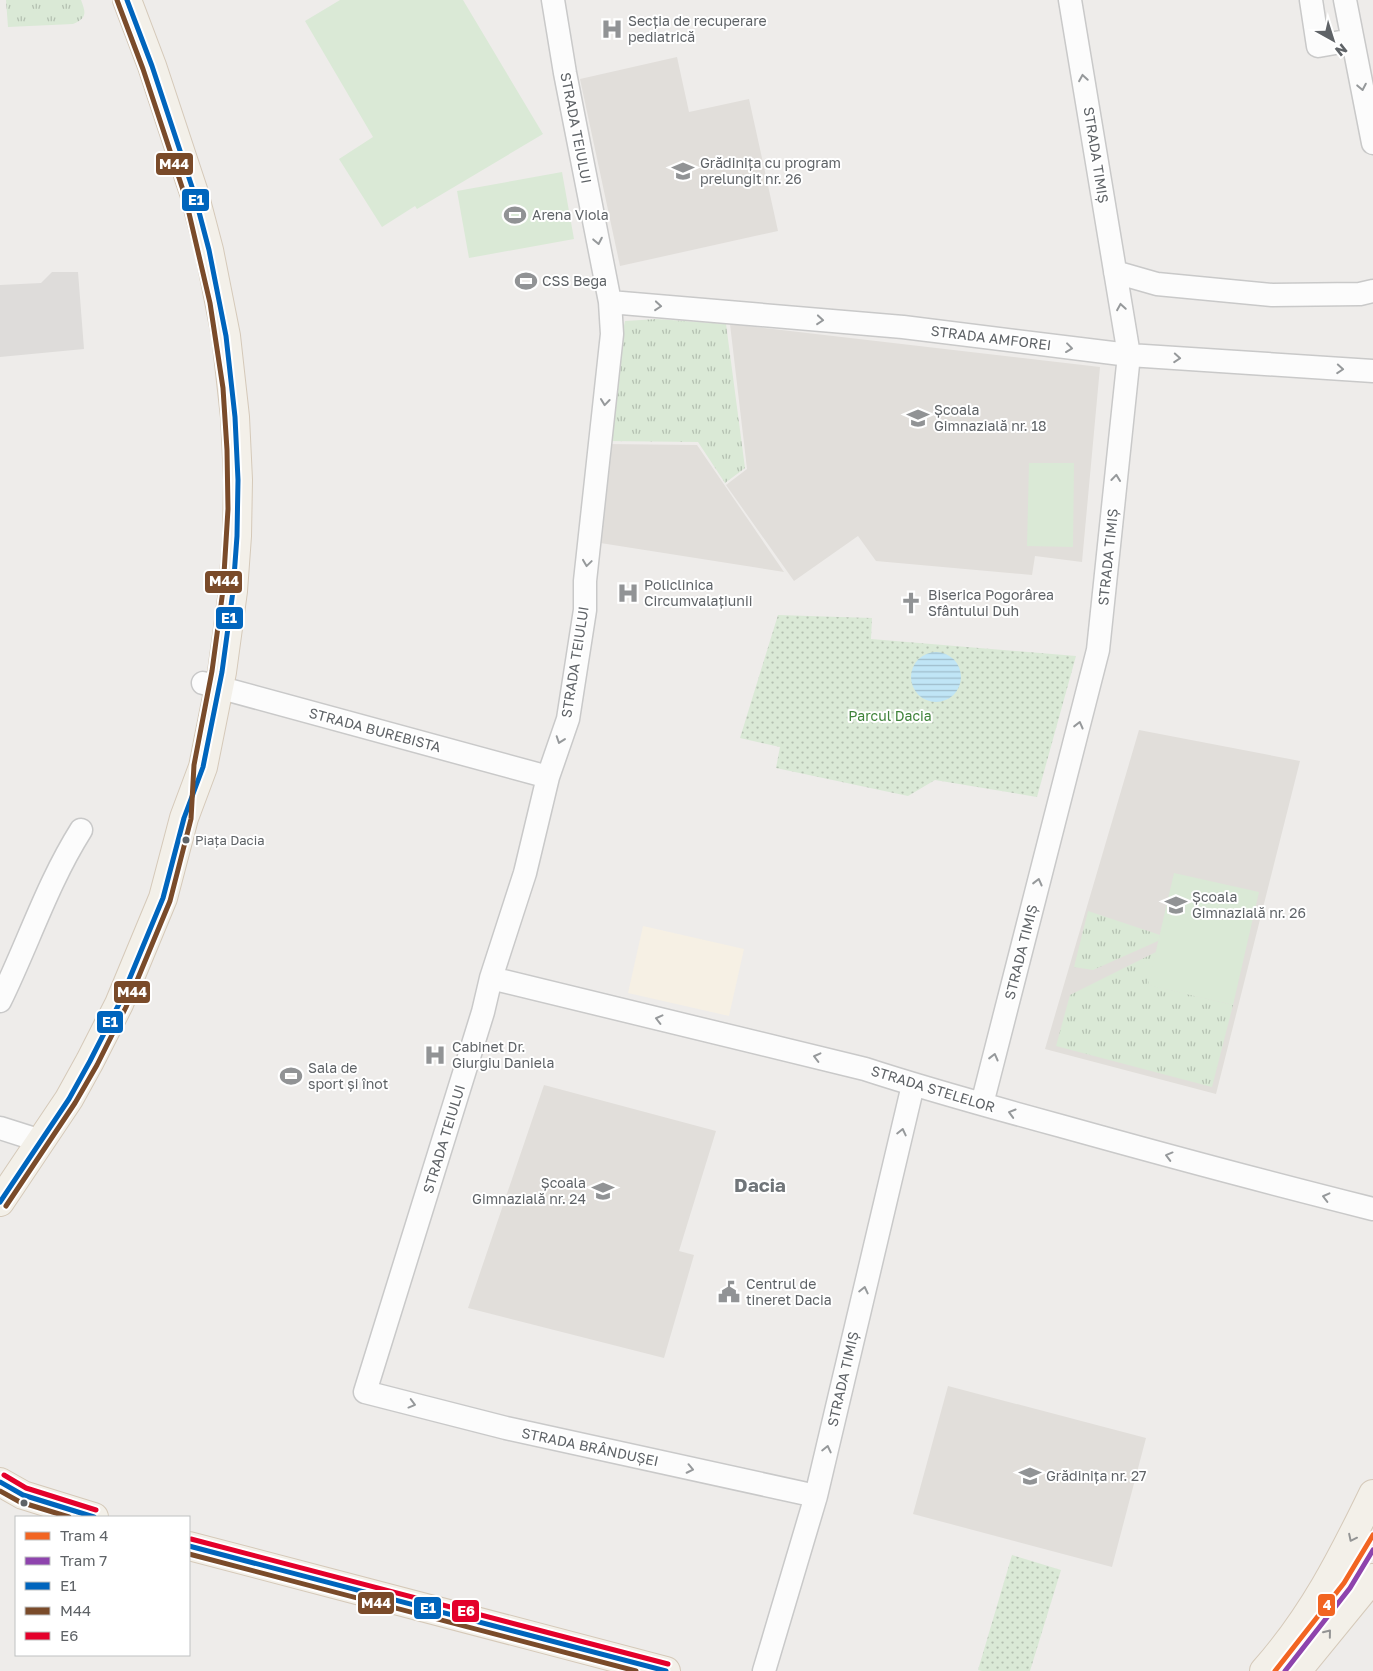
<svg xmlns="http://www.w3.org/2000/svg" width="1373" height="1671" font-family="'Golos Text',sans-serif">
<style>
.commercial{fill:#f6f0e4}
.industrial{fill:#dedcda}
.education{fill:#e1deda}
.grass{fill:url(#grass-tufts)}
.park{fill:url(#park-dots)}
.pitch{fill:#dae9d6}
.water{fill:url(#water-rules)}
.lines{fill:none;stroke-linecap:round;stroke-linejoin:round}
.minor-casing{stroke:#c9c9c9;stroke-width:25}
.major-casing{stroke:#d5c9b9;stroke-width:30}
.minor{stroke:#fcfcfc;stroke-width:22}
.major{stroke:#f3f0e9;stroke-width:28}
.bus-1-casing{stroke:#fff;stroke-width:9}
.bus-2-casing{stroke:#fff;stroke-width:9}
.bus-3-casing{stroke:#fff;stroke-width:9}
.bus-1{stroke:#0065bd;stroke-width:5}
.bus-2{stroke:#7a4b2a;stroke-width:5}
.bus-3{stroke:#e4002b;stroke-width:5}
.tram-1-casing{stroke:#fff;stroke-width:9}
.tram-2-casing{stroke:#fff;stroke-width:9}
.tram-1{stroke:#f26522;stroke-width:5}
.tram-2{stroke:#8e44ad;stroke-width:5}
.oneway{stroke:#96999b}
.oneway2{stroke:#939494}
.bus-dot{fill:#5f6367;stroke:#fff;stroke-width:2}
.labels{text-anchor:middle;stroke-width:4;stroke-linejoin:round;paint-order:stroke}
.bus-label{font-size:13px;fill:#5f6367;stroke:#fff;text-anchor:start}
.poi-label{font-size:14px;fill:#5f6367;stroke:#fff;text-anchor:start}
.street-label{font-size:14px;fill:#5f6367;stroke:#fff}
.park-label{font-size:14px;fill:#3f833a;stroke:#fff}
.district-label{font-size:19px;font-weight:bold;fill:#707579;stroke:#fff}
.line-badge{stroke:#fff;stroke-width:2}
.badge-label{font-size:14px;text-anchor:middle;font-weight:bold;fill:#fff}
</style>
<defs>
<pattern id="grass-tufts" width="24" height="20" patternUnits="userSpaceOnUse" patternTransform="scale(1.25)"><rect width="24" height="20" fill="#dae9d6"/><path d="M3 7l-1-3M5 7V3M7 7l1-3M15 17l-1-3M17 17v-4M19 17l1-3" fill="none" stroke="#b4c0b1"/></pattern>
<pattern id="park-dots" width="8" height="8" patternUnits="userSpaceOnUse" patternTransform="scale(1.25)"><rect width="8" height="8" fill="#dae9d6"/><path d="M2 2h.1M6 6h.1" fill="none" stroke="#b4c0b1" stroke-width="1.8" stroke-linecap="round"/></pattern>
<pattern id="water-rules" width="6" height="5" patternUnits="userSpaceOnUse" patternTransform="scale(1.25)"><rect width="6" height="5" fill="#c0e5f6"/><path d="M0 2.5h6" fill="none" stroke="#9fbdcb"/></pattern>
</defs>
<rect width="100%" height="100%" fill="#eeecea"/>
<path class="commercial" d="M643,926L744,949L729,1016L628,993Z"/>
<path class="industrial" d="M52,272H78L84,349L0,357V285L41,283Z"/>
<path class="education" d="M677,57L689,112L749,99L778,231L620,266L580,79Z
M730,324L1100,367L1082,562L1035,556L1032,575L876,561L858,536L794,581L726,485L747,469Z
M604,444L697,445L784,572L594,542Z
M1139,730L1300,761L1216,1094L1045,1049Z
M544,1085L716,1131L679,1251L694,1255L664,1358L468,1308Z
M948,1386L1146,1438L1112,1567L913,1514Z"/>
<path class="grass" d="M6,0H81C86,13 87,18 73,24L8,27Z
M657,319L726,324L745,468L725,483L698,442L605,441L614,371L625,321Z
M1088,911L1160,935L1158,941L1093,970L1074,967Z
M1156,952L1149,985L1233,1005L1212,1087L1056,1046L1070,995Z"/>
<path class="park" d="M778,615L872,618L871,639L1076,656L1037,797L935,780L908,796L776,768L780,747L740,738Z
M1012,1555L1061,1570L1030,1671H982L978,1670Z"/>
<path class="pitch" d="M340,0H463L543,134L417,209L415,206L382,227L339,159L373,137L305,21Z
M562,172L574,239L469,258L457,191Z
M1029,463H1074L1073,547L1027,546Z
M1174,873L1259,892L1233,1005L1148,985Z"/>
<path class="water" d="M911 677a25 25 0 1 1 50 0a25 25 0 1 1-50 0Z"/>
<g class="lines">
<g class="minor-casing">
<path id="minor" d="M553,0L565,73L610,302L612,334L585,581V610L568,719L548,777L525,873L491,978L483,1012L365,1392L506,1428L816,1496
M1311,0L1318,46L1352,40
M1345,0L1373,143
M1115,272L1157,284L1272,295L1360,294L1373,291
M610,302L903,327L1129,355L1373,371
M203,683L548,777
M491,978L865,1069C929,1090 995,1108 1061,1126C1165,1155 1269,1183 1373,1209
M0,1001C28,944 47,884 81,830
M982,1104L1098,650L1129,355L1070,0
M0,1128L41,1141
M764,1671L816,1496L913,1085"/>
</g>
<g class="major-casing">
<path id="major" d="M0,1202L69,1099L90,1061L119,1004L163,898L184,818L203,767L222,672L233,591L237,536L238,480L235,417L226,336L209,250L194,193L152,66L127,0
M0,1482L23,1495L94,1517
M189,1546L666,1671
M1264,1671C1312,1617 1342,1558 1373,1494
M1297,1671L1373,1578"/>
</g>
<use href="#minor" class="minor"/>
<use href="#major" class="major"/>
<g class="bus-1-casing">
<path id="bus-1" d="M0,1202L69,1099L90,1061L119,1004L163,898L184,818L203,767L222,672L233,591L237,536L238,480L235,417L226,336L209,250L194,193L152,66L127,0
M0,1482L23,1495L94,1517
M189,1546L666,1671"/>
</g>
<g class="bus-2-casing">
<path id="bus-2" d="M6,1206L75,1103L97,1065L126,1007L170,901L191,819L194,765L212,671L223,590L228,509L227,450L223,388L210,303L185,196L143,69L117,0
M0,1491L20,1502L69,1517
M189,1554L636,1671"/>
</g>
<g class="bus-3-casing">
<path id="bus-3" d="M4,1475L26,1488L96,1510
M191,1539L668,1664"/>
</g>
<use href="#bus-1" class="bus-1"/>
<use href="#bus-2" class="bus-2"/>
<use href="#bus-3" class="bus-3"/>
<g class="tram-1-casing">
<path id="tram-1" d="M1275,1671L1344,1583L1373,1535"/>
</g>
<g class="tram-2-casing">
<path id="tram-2" d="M1285,1671L1350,1588L1373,1550"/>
</g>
<use href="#tram-1" class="tram-1"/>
<use href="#tram-2" class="tram-2"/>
</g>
<defs><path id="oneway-chevron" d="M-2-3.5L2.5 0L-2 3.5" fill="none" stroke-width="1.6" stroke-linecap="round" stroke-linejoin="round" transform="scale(1.25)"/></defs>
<g class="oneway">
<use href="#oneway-chevron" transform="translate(1083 78) rotate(-99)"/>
<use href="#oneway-chevron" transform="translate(1362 87) rotate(79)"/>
<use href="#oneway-chevron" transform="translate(598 241) rotate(79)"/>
<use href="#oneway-chevron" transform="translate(658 306) rotate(5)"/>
<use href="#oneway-chevron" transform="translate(1121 307) rotate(-99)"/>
<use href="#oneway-chevron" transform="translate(820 320) rotate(5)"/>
<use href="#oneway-chevron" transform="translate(1069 348) rotate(7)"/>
<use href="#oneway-chevron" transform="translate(1177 358) rotate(4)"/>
<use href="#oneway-chevron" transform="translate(1340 369) rotate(4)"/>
<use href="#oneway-chevron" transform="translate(605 402) rotate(96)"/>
<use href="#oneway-chevron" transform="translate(1116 478) rotate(-84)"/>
<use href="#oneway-chevron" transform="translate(587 563) rotate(98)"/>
<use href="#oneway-chevron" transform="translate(1079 725) rotate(-76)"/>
<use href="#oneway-chevron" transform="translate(560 740) rotate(109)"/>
<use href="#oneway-chevron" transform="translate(1038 882) rotate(-76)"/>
<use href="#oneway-chevron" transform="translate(659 1019) rotate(-166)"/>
<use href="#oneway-chevron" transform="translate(817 1057) rotate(-166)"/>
<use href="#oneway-chevron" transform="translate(994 1057) rotate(-76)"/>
<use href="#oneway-chevron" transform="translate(1012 1113) rotate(-164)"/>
<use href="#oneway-chevron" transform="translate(902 1132) rotate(-77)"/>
<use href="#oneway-chevron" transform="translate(1169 1156) rotate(-165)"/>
<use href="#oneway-chevron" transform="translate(1326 1197) rotate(-166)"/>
<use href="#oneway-chevron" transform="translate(864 1290) rotate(-77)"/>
<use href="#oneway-chevron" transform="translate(412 1404) rotate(15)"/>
<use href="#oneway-chevron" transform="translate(827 1449) rotate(-77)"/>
<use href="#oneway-chevron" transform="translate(690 1469) rotate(12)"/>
</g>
<g class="oneway2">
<use href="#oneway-chevron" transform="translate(1352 1538) rotate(116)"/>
<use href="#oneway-chevron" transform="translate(1328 1633) rotate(-51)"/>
</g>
<defs>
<g id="hospital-bare" transform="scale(1.725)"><path d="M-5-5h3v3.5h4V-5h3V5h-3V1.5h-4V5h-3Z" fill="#919395" stroke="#fff" stroke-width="2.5" paint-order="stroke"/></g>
<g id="school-bare" transform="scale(1.725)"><path d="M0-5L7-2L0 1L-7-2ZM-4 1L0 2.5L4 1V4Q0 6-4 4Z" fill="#919395" stroke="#fff" stroke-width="2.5" paint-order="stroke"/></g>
<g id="stadium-bare" transform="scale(1.725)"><path d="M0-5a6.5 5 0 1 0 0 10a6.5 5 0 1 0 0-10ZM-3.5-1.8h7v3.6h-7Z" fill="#919395" stroke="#fff" stroke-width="2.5" paint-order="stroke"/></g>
<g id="church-bare" transform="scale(1.725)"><path d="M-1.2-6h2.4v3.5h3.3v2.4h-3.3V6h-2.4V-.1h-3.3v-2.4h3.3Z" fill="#919395" stroke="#fff" stroke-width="2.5" paint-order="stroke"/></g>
<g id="civic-bare" transform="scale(1.725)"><path d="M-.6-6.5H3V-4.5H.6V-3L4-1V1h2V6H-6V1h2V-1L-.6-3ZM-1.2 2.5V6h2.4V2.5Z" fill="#919395" stroke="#fff" stroke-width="2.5" paint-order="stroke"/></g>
</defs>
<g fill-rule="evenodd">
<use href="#hospital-bare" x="612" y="29"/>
<use href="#school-bare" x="683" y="171"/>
<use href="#stadium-bare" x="515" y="215"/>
<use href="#stadium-bare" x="526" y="281"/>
<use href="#school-bare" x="918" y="418"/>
<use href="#hospital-bare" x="628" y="593"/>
<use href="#church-bare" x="911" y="603"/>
<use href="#school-bare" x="1176" y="905"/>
<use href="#hospital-bare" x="435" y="1055"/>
<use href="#stadium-bare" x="291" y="1076"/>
<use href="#school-bare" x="603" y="1191"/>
<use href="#civic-bare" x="729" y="1292"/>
<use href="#school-bare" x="1030" y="1476"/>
</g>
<g class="bus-dot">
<circle cx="186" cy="840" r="4.5"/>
<circle cx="24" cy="1503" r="4.5"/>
</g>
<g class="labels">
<g class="bus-label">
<text x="195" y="845">Piața Dacia</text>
</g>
<g class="poi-label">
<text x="628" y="26">Secția de recuperare<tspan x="628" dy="16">pediatrică</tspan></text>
<text x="700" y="168">Grădinița cu program<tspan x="700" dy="16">prelungit nr. 26</tspan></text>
<text x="532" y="220">Arena Viola</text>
<text x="542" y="286">CSS Bega</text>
<text x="934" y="415">Școala<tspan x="934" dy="16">Gimnazială nr. 18</tspan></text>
<text x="644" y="590">Policlinica<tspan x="644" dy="16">Circumvalațiunii</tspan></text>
<text x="928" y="600">Biserica Pogorârea<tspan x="928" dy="16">Sfântului Duh</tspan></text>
<text x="1192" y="902">Școala<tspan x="1192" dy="16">Gimnazială nr. 26</tspan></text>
<text x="452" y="1052">Cabinet Dr.<tspan x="452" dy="16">Giurgiu Daniela</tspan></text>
<text x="308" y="1073">Sala de<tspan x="308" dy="16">sport și înot</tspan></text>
<text x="586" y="1188" text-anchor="end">Școala<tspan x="586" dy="16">Gimnazială nr. 24</tspan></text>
<text x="746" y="1289">Centrul de<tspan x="746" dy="16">tineret Dacia</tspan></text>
<text x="1046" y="1481">Grădinița nr. 27</text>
</g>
<g class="street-label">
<text transform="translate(576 128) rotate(79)" y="5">STRADA TEIULUI</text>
<text transform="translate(1096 155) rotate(81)" y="5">STRADA TIMIȘ</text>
<text transform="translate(991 338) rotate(7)" y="5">STRADA AMFOREI</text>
<text transform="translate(1108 557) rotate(-84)" y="5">STRADA TIMIȘ</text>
<text transform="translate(575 662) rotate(-81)" y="5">STRADA TEIULUI</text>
<text transform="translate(375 730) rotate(15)" y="5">STRADA BUREBISTA</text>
<text transform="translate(1021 952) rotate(-76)" y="5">STRADA TIMIȘ</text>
<text transform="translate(933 1089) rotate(17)" y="5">STRADA STELELOR</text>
<text transform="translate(444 1139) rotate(-73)" y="5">STRADA TEIULUI</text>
<text transform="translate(843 1379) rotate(-77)" y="5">STRADA TIMIȘ</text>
<text transform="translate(590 1447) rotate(12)" y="5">STRADA BRÂNDUȘEI</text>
</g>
<g class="park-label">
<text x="890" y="721">Parcul Dacia</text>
</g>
<g class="district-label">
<text x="760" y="1192">Dacia</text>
</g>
</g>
<g class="line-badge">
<rect x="155" y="152" width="39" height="24" rx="5" fill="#7a4b2a"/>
<rect x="181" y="188" width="29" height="24" rx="5" fill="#0065bd"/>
<rect x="204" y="570" width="39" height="24" rx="5" fill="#7a4b2a"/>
<rect x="215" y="606" width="29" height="24" rx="5" fill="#0065bd"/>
<rect x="113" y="980" width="38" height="24" rx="5" fill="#7a4b2a"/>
<rect x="96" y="1010" width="28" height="24" rx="5" fill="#0065bd"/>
<rect x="357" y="1591" width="38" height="24" rx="5" fill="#7a4b2a"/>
<rect x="1317" y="1593" width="19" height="24" rx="5" fill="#f26522"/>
<rect x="413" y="1596" width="29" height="24" rx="5" fill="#0065bd"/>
<rect x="451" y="1599" width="29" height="24" rx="5" fill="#e4002b"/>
</g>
<g class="badge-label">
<text x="174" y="169">M44</text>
<text x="196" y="205">E1</text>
<text x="224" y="586">M44</text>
<text x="229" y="623">E1</text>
<text x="132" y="997">M44</text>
<text x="110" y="1027">E1</text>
<text x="376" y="1608">M44</text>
<text x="1327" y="1610">4</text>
<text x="428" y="1613">E1</text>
<text x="466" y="1616">E6</text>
</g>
<rect x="15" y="1516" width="175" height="140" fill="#ffffff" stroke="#bfc1c2"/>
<rect x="25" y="1532" width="25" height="8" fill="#f26522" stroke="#bfc1c2"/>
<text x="60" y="1541" font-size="15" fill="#5f6367">Tram 4</text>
<rect x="25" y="1557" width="25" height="8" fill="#8e44ad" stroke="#bfc1c2"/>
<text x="60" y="1566" font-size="15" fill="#5f6367">Tram 7</text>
<rect x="25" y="1582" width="25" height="8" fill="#0065bd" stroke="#bfc1c2"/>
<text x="60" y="1591" font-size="15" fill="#5f6367">E1</text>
<rect x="25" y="1607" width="25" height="8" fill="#7a4b2a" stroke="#bfc1c2"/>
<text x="60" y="1616" font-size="15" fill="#5f6367">M44</text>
<rect x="25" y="1632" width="25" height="8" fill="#e4002b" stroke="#bfc1c2"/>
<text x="60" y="1641" font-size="15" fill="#5f6367">E6</text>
<g transform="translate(1333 40) rotate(141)" stroke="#ffffff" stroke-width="4" paint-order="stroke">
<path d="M0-4L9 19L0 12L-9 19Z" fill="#5f6367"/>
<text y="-8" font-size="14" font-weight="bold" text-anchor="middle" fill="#5f6367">N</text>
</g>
</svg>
